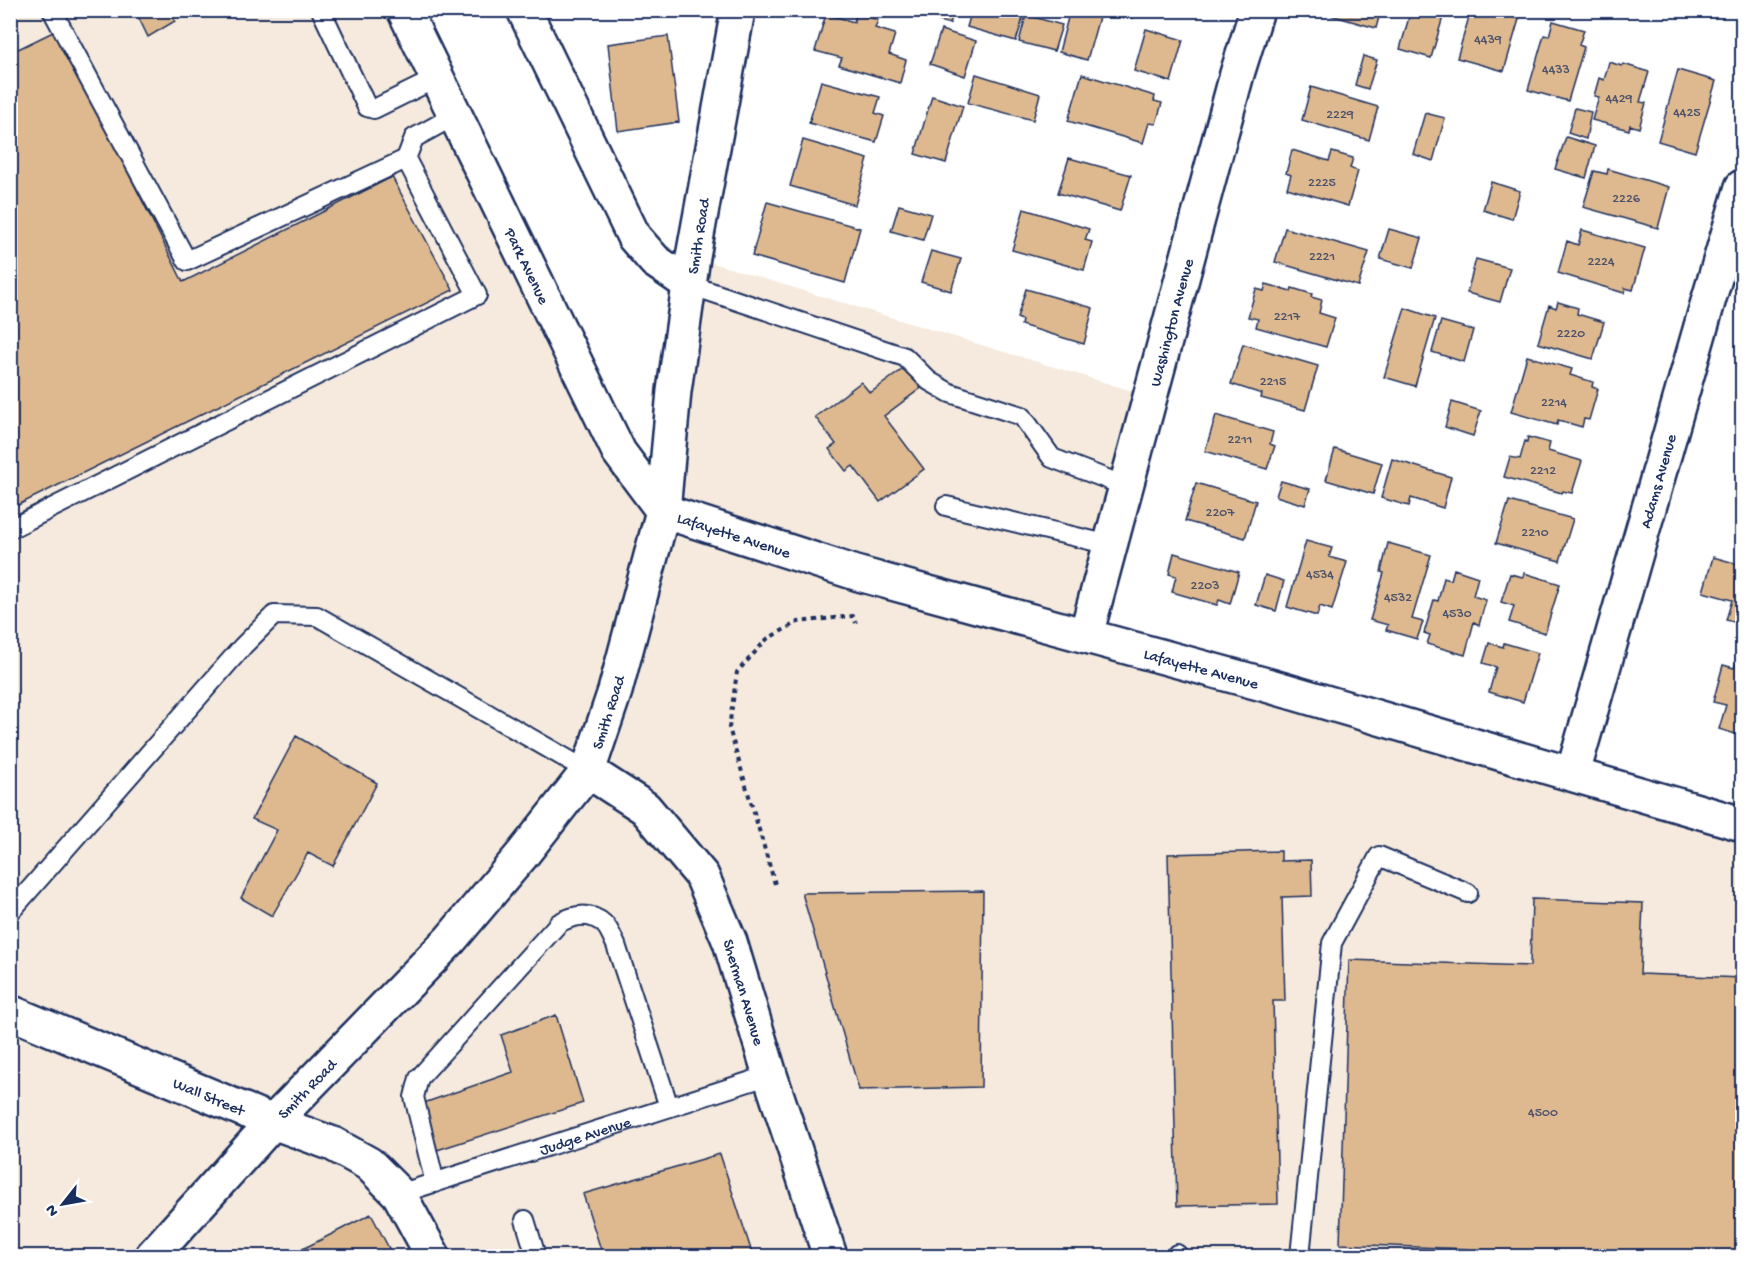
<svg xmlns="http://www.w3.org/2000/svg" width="1753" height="1267" font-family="'Gochi Hand',sans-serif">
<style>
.built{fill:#f5eadd}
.building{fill:#deb98f;stroke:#1b2f5e;stroke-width:1.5}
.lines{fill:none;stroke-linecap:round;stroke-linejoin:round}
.service-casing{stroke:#1b2f5e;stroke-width:22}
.minor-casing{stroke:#1b2f5e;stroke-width:38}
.secondary-casing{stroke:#1b2f5e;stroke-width:38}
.path{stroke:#1b2f5e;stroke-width:4;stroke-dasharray:4.5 4.5;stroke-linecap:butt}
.service{stroke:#fff;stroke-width:18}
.minor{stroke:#fff;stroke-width:33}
.secondary{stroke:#fff;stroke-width:33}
.labels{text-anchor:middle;stroke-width:5;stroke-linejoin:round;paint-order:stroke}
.number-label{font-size:14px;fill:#4c526a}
.street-label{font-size:16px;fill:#1b2f5e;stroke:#fff}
</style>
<rect width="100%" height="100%" fill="#fff"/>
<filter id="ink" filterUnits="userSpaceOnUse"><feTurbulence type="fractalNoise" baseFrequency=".0167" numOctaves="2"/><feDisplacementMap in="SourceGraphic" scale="12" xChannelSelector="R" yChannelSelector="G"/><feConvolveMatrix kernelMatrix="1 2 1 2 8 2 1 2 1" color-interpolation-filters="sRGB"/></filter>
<g filter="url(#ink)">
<path class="built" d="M10,11H404L662,510L693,257L1149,396L1086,635L1742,824V1256H11Z"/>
<path class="building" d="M135,10H169L175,21L148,37Z
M920,10H954L950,24L919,15Z
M972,10L1025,12L1016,41L967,27Z
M1070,10H1101L1087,60L1059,52Z
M1108,10H1134L1132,18Z
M1331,10H1381L1376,28L1330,15Z
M1411,10H1445L1431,58L1400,49Z
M1471,10H1490L1519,19L1504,71L1457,58Z
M856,13L878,20L875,28L895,34L889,54L906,60L900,83L839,65L842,58L815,51L826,14L854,22Z
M1026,15L1062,25L1054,51L1019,42Z
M1553,21L1584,30L1579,45L1584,47L1568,101L1528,90L1544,35L1549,36Z
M1146,29L1183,40L1171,82L1134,71Z
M57,30L183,282L392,177L453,290L10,509V53Z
M941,30L976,41L965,76L930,64Z
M668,36L679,122L618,131L608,44Z
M1363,56L1377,60L1368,89L1355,85Z
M1609,62L1622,66L1623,64L1649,72L1640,102L1646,103L1639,128L1630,125L1629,130L1592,120L1599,97L1594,96L1599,78L1604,80Z
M1678,70L1716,81L1695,152L1658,141Z
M976,74L1040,94L1033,120L968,103Z
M1082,74L1155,96L1154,101L1162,103L1156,124L1149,123L1143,143L1068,121Z
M821,81L880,97L875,113L884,116L876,142L809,123Z
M1311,87L1378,107L1369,140L1302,120Z
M932,96L963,106L946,163L915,154Z
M1575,108L1591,112L1586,139L1568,133Z
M1425,113L1445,118L1433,161L1413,154Z
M1566,137L1595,146L1586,178L1555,169Z
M803,140L868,159L855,205L790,186Z
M1292,150L1329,161L1332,152L1353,158L1350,168L1358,171L1348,206L1287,188L1291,175L1286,173Z
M1069,158L1131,175L1120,211L1058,193Z
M1608,169L1669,187L1658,228L1583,207L1594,171L1607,174Z
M1491,182L1520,191L1512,219L1483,210Z
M767,202L860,228L845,283L752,256Z
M899,205L931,214L923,240L891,231Z
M1024,209L1089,229L1085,240L1092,242L1084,270L1012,250Z
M1285,228L1369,252L1358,286L1275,262Z
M1389,229L1422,238L1413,268L1380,259Z
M1582,230L1645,248L1633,290L1625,288L1624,293L1558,273L1567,241L1578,245Z
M931,251L961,259L951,291L921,282Z
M1476,259L1510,268L1500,302L1467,293Z
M1266,284L1291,291L1292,288L1312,294L1311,297L1322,300L1319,313L1335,318L1326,347L1256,327L1258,319L1248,317L1256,289L1264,291Z
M1026,289L1093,308L1084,344L1021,325L1022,320L1017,318Z
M1558,302L1578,308L1577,314L1604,322L1593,359L1538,343L1549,305L1556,308Z
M1405,308L1435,318L1415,386L1384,377Z
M1441,321L1473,330L1464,362L1432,352Z
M1243,344L1318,366L1305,410L1261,398L1262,394L1231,384Z
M1527,356L1572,369L1570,375L1593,382L1592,387L1598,389L1589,420L1584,419L1582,427L1558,420L1557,425L1511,412Z
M906,367L921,388L884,416L924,469L880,502L853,466L846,471L829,449L836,444L815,417L861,382L870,393Z
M1452,402L1481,411L1473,436L1445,427Z
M1216,415L1273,432L1270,444L1275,446L1267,469L1205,451Z
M1528,437L1550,443L1548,451L1582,461L1572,493L1563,491L1562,493L1504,477L1510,457L1520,459L1525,441L1527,442Z
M1335,449L1382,463L1373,494L1326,480Z
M1392,459L1451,477L1443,508L1411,498L1409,506L1381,498Z
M1281,481L1310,489L1305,505L1276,496Z
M1196,483L1256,501L1245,538L1185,521Z
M1509,501L1573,519L1560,561L1496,543Z
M1742,514V536L1737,535Z
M1306,541L1332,548L1329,557L1347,562L1332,610L1320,606L1317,616L1287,607Z
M1388,543L1431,555L1412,619L1423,622L1417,639L1386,630L1388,625L1370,620L1384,573L1381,572Z
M1174,553L1239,572L1230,604L1219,600L1217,605L1172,592L1176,576L1169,574Z
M1713,557L1742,565V624L1726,620L1732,600L1703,592Z
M1454,569L1478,577L1473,596L1486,600L1479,625L1474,622L1465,655L1427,644L1430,635L1424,633L1434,600L1438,601L1444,578L1451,580Z
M1524,573L1560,584L1545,633L1509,622L1514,606L1501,602L1510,574L1523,577Z
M1265,575L1284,581L1276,611L1256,605Z
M1489,643L1503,647L1504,643L1538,653L1523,702L1489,692L1496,667L1483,663Z
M1736,663L1742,665V736L1719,729L1726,705L1713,702L1723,665L1734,668Z
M296,736L377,783L333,866L308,853L272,916L241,898L277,830L252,819Z
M1281,851V861L1311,860L1312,896L1282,897L1285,1001H1273L1278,1204L1177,1206L1168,854Z
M983,891L981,1087L859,1090L802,893Z
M1532,899L1643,903L1640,974L1742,978V1256H1468V1249L1340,1244L1349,960L1530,966Z
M556,1015L583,1103L434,1151L421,1104L513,1072L501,1035Z
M720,1154L753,1256H603L583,1194Z
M371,1214L393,1256H289Z"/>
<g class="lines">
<g class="service-casing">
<g id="service">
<path d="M52,10L187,261L406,159"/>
<path d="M321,10L367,107L374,109L437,78"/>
<path d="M690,285L905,357L929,381L950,393L1022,416L1052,458L1125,486"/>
<path d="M946,506L1110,545"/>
<path d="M10,529L477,295L406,159L414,138L456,115"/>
<path d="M10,912L243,646L274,615L317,616L588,771"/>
<path d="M435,1183L414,1097L419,1078L559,923C573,915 590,911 604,924C609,928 613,939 616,945L669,1107"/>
<path id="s1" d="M399,1194L770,1075"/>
<path d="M525,1220L536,1256"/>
<path d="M1176,1256L1177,1254"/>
<path d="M1300,1256L1332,943L1379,856L1468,893"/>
</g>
</g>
<g class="minor-casing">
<g id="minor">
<path id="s2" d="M404,10L619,452L663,511L859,574L1270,686L1742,824"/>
<path d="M524,10L634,237L655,261L690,285"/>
<path id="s3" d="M1086,635L1237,74L1257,10"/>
<path id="s4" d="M1573,773L1708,302L1742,187"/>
<path id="s5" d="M10,1012L273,1122L333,1144L369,1164L399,1194L433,1256"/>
<path id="s6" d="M152,1256L273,1122L450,940L522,855L588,771"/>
</g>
</g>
<g class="secondary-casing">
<g id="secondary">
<path id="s7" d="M738,10L693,257L674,391L663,511L615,691L588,771L645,808L702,876L730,942L770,1075L830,1256"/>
</g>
</g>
<path class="path" d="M775,884L729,728L737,672L767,639L798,622L853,616L856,623"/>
<use href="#service" class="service"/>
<use href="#minor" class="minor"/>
<use href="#secondary" class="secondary"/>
</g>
</g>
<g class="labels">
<g class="number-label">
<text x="1488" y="43">4439</text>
<text x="1556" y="73">4433</text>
<text x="1619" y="102">4429</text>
<text x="1687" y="116">4425</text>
<text x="1340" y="118">2229</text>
<text x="1322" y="186">2225</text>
<text x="1626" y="202">2226</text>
<text x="1322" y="260">2221</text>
<text x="1601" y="265">2224</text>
<text x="1287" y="320">2217</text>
<text x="1571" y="337">2220</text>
<text x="1273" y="385">2215</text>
<text x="1554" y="406">2214</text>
<text x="1240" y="443">2211</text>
<text x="1543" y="474">2212</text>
<text x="1220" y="516">2207</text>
<text x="1535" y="536">2210</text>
<text x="1320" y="578">4534</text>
<text x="1205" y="589">2203</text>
<text x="1398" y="601">4532</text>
<text x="1457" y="617">4530</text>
<text x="1543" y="1116">4500</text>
</g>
<g class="street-label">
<text transform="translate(697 236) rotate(-81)" y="6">Smith Road</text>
<text dy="6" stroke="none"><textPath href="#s2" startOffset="284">Park Avenue</textPath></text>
<text dy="6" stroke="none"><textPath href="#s3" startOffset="324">Washington Avenue</textPath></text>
<text dy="6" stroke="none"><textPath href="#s4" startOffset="304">Adams Avenue</textPath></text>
<text dy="6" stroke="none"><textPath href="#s2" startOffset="640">Lafayette Avenue</textPath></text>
<text dy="6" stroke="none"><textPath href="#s2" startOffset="1126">Lafayette Avenue</textPath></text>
<text transform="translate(607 712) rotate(-72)" y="6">Smith Road</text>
<text dy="6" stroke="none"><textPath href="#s7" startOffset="1058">Sherman Avenue</textPath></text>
<text dy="6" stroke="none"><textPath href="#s6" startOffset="228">Smith Road</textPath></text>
<text dy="6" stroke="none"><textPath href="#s5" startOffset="216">Wall Street</textPath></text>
<text dy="6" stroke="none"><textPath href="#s1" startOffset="195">Judge Avenue</textPath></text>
</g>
</g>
<rect width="1753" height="1267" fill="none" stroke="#fff" stroke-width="36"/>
<rect x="18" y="18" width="1717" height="1231" fill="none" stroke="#1b2f5e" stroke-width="2" filter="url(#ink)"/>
<g transform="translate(63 1204) rotate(239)" stroke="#ffffff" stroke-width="4.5" paint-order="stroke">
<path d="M0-4.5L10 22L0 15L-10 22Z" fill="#1b2f5e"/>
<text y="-9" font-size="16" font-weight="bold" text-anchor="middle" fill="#1b2f5e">N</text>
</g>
</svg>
